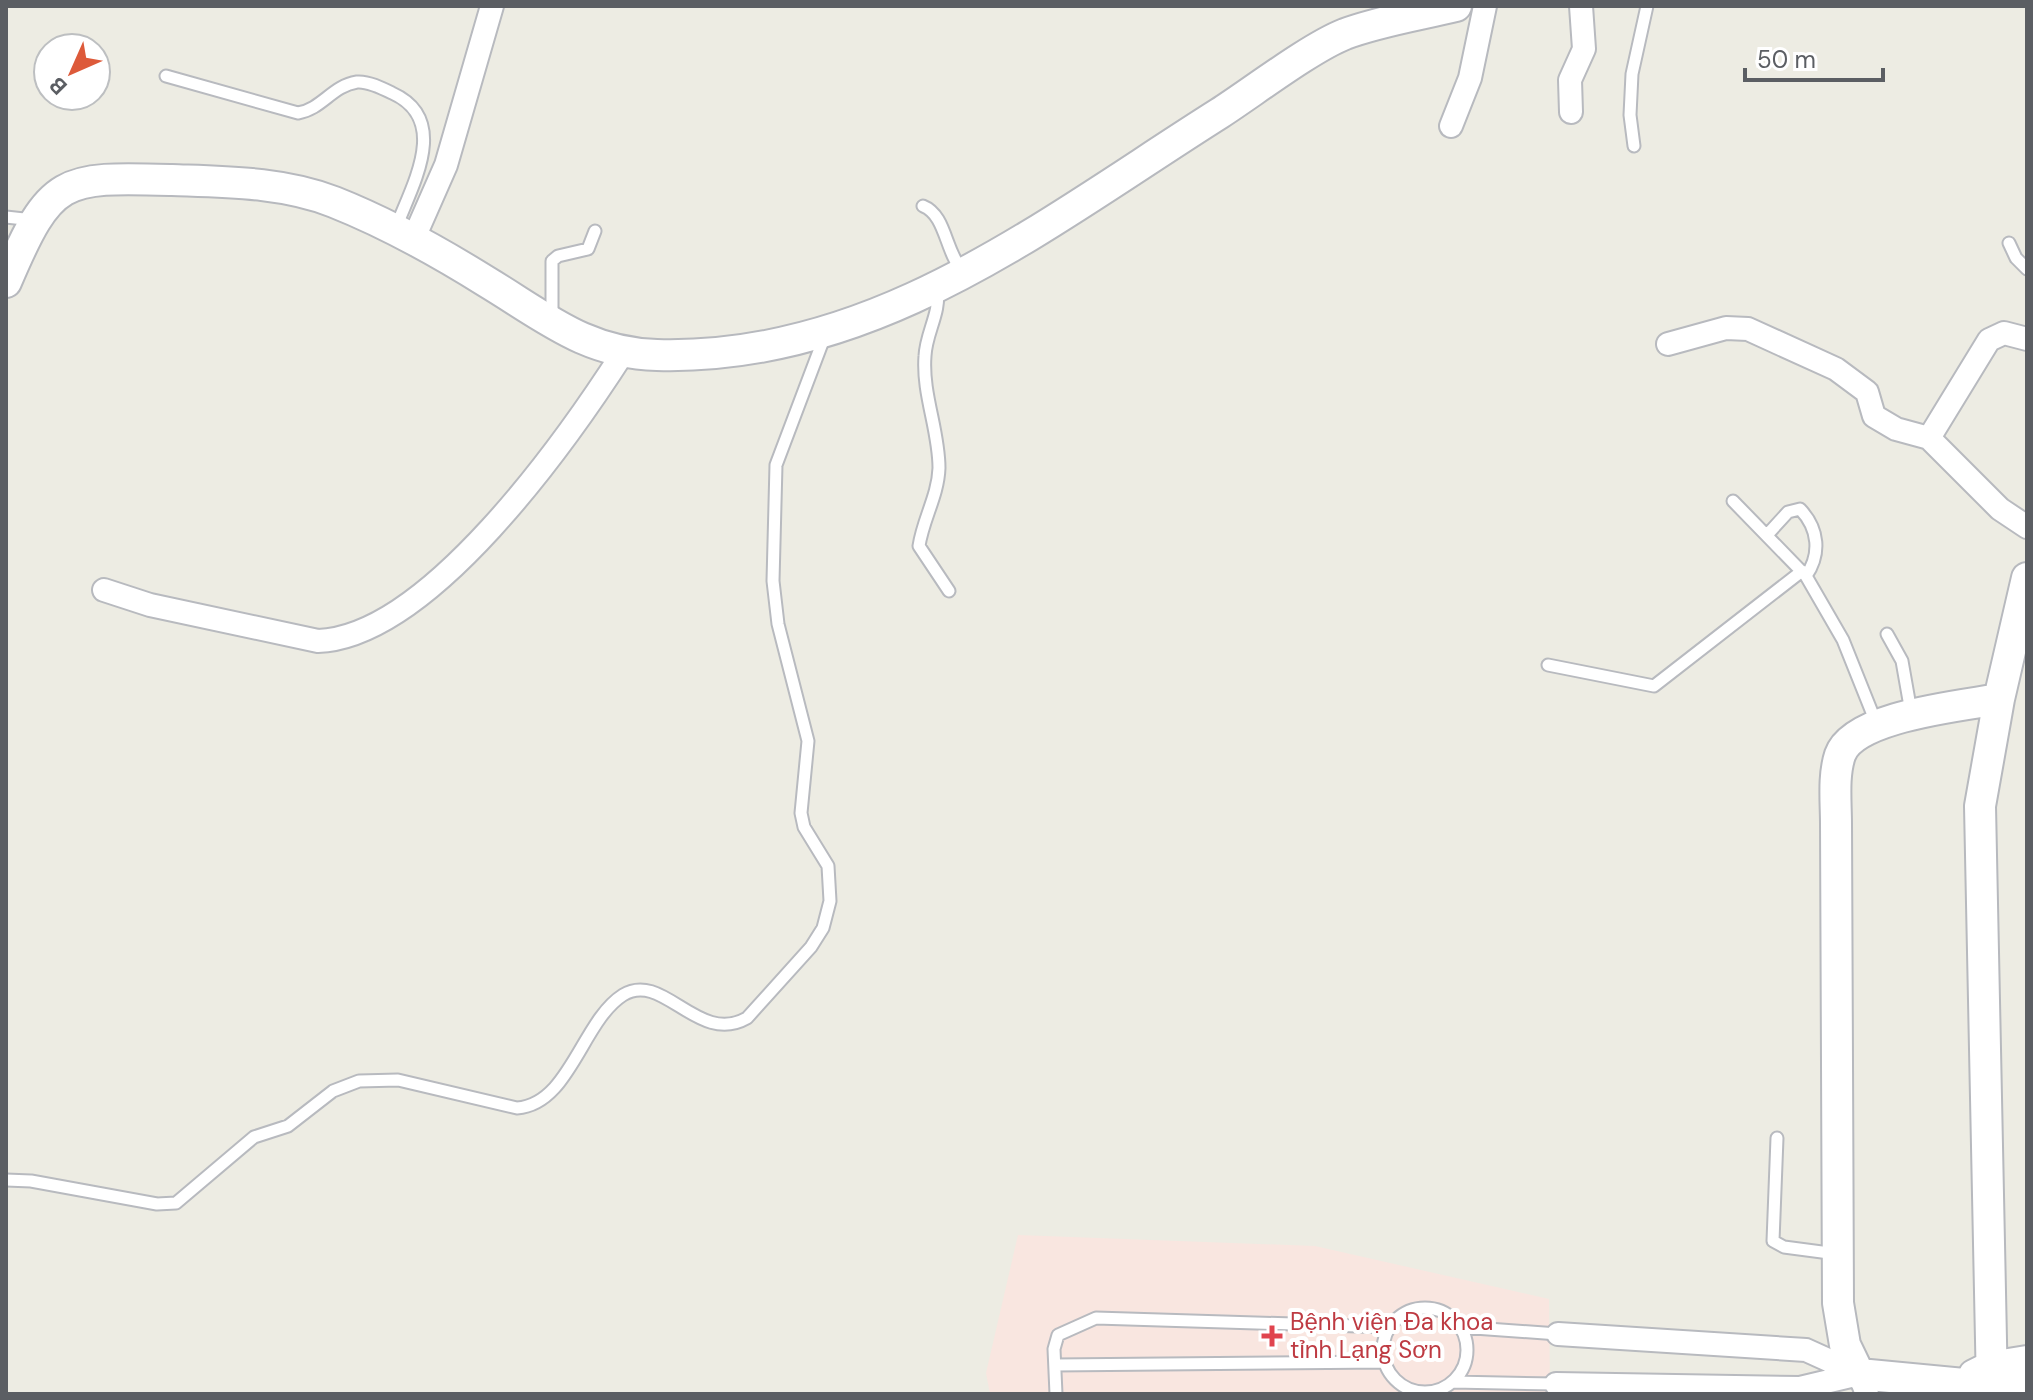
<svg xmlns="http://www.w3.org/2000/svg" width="2033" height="1400" font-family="'DM Sans',sans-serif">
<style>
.medical{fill:#f9e6e0}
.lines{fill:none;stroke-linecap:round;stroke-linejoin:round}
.lane-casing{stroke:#b8babf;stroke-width:15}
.street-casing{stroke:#b8babf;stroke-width:26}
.secondary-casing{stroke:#b7b9be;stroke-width:34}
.lane{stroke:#fff;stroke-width:11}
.street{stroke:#fff;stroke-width:22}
.secondary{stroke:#fff;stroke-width:30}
.health-dot{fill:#e0444e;stroke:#fff;stroke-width:3}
.labels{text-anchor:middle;stroke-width:8;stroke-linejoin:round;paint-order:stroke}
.health-label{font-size:24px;fill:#be3a42;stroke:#fff;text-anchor:start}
</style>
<rect width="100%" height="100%" fill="#edece3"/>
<path class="medical" d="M1018,1235L1315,1246L1549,1299L1550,1394H990L986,1373Z"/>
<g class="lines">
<g class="lane-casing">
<path id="lane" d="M166,76L298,113C322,109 332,86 357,82C368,81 382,88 392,93C452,120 411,187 395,230
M1634,146L1630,115L1632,74L1647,6
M923,206C946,215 945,251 962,270
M6,217L33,220
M2009,243L2016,258L2027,269
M937,289C941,313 926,332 925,356C922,394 939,430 939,468C938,496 923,519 919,546L949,591
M552,318V261L558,256L588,249L595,231
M1733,501L1806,576L1843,640L1877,725
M1767,535L1788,512L1800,509C1819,529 1821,554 1806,576
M1887,634L1902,661L1911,712
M1548,665L1654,686L1802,571
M1777,1138L1773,1241L1784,1247L1837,1254
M6,1180L31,1181L157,1204L176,1203L254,1137L288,1126L333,1091L359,1081L398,1080L517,1108C570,1104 582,1021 623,995C663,970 698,1046 747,1018L811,947L823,928L830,901L828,866L804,827L801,813L808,741L778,624L773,581L776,465L824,338
M1383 1350a42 42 0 1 1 84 0a42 42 0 1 1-84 0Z
M1460,1327L1558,1334
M1055,1365L1385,1362
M1453,1382L1556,1384
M1056,1394L1054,1349L1058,1335L1096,1318L1390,1327"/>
</g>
<g class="street-casing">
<path id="street" d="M1571,112L1570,80L1584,49L1581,6
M1451,126L1470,78L1485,6
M413,240L446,165L492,6
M1668,344L1726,328L1748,329L1836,369L1867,392L1874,416L1896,429L1929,438L2000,509L2027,527
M1929,438L1989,340L2004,333L2027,339
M104,590L150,605L318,641C429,637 567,440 623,353
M1558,1334L1806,1350L1859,1374L1867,1394
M1556,1384L1800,1388L1859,1374"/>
</g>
<g class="secondary-casing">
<path id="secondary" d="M6,282C51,176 62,177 172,180C226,182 284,182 334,202C387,223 439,252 487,282C545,317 586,353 657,355C875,361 1044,224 1220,113C1254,91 1310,48 1345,34C1380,21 1419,15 1456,6
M1999,699C1961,706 1853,716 1840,755C1833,776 1836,802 1836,824L1838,1303L1845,1345L1859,1374L2027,1390
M1974,1375L1990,1367L2027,1361
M1992,1389L1980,806L1999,699L2027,578"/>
</g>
<use href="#lane" class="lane"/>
<use href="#street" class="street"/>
<use href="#secondary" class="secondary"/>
</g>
<path class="health-dot" d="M1268 1324h8v8h8v8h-8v8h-8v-8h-8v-8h8z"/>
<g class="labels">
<g class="health-label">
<text x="1290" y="1330">Bệnh viện Đa khoa<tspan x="1290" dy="28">tỉnh Lạng Sơn</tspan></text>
</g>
</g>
<rect width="2033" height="1400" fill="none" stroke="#5b5e63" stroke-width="16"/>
<g transform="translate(72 72) rotate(225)"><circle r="38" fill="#ffffff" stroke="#bdbfc1" stroke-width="2"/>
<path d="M0-6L14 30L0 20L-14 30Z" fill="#dd5a3a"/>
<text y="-12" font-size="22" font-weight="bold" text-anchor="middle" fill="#5b5e63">B</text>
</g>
<path d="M1745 68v12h138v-12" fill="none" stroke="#5b5e63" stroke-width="4"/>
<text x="1757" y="68" font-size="24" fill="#5b5e63" stroke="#ffffff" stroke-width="6" paint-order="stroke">50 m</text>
</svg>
